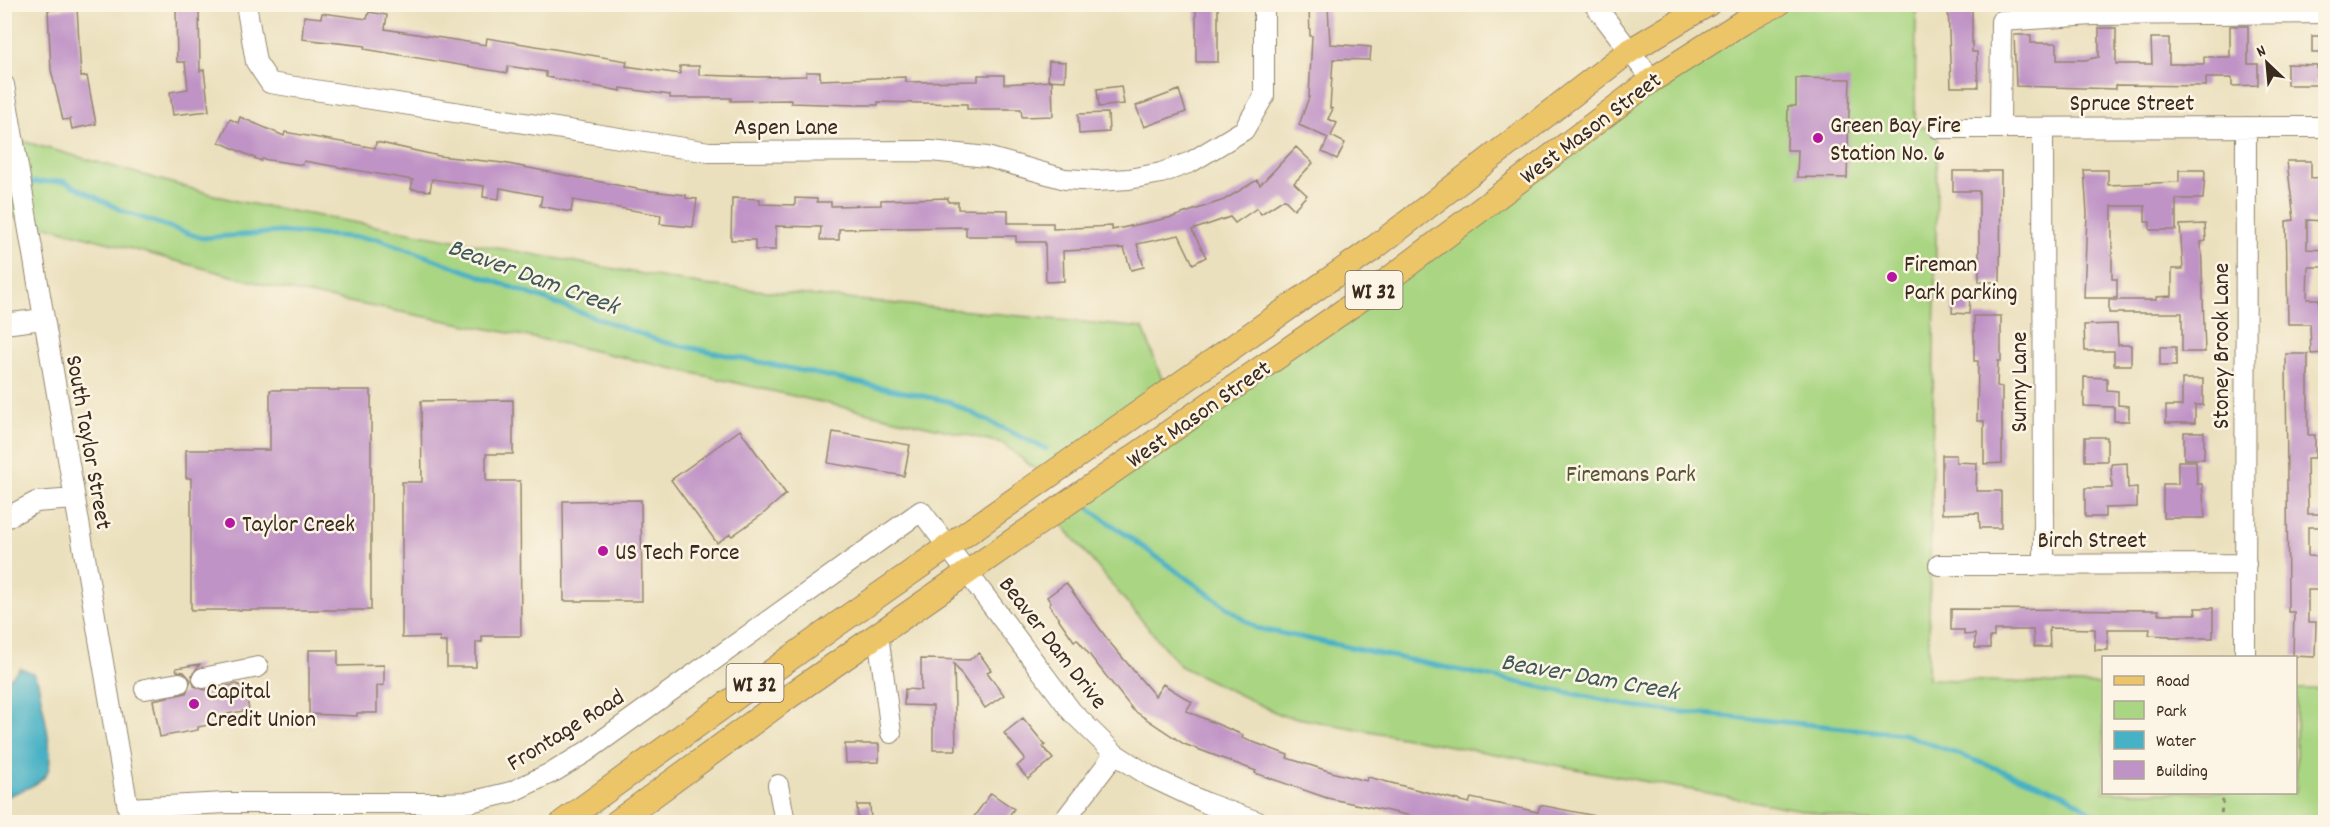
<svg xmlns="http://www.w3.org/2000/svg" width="2330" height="827" font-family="Dekko,sans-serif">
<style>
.green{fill:#aad683;stroke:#728050;stroke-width:1.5}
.water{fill:#47b1c5;stroke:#416e72;stroke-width:1.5}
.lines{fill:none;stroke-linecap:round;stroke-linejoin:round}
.stream{stroke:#47b1c5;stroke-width:5}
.building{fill:#bf93c6}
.minor-casing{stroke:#93856e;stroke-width:22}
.major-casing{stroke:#93856e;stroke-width:26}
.path{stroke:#93856e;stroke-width:3;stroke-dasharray:4.5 4.5;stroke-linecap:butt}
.minor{stroke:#fff;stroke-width:20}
.major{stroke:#edc569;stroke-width:24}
.poi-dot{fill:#b5179e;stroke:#fcf5e5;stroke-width:2}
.labels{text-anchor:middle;stroke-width:5;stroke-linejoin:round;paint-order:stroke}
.shield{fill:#fcf5e5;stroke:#75675a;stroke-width:1.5}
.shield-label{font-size:22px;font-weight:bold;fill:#3b2a1e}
.street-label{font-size:24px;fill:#3b2a1e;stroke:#fcf5e5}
.poi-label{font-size:24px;fill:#3b2a1e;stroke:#fcf5e5;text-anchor:start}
.park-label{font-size:24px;fill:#575537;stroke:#fcf5e5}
.water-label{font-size:26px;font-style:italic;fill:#3f5958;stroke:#fcf5e5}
</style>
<rect width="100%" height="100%" fill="#fcf5e5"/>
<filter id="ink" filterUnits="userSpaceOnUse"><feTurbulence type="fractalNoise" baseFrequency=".0167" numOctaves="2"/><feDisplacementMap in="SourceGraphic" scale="12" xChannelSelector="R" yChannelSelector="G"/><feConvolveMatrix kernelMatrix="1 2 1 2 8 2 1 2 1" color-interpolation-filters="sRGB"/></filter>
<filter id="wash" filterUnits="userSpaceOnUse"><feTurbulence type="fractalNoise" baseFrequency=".008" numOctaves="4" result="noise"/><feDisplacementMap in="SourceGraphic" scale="24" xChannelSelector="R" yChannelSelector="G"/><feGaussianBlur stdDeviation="1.35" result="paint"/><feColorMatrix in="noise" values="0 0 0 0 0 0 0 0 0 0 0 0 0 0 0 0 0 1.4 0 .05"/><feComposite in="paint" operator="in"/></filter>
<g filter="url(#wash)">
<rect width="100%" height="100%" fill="#ebe0bd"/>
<path class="green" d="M1778,5H1916L1915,127L1938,128L1928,679L2103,685L2104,792H2296V689H2325V822H1867L1281,715L1180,666L1053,514Z
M4,136L236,201L704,285L1143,328L1167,393L1046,478L1002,443L555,342L277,288L5,215Z"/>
<path class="water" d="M20,668L33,673L38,682C41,701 57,761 46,775C38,786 17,792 5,797V683Z"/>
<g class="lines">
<path class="stream" d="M4,184L64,181L125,212L202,238L280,232L378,239L663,342L947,401L1046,449
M1090,509L1256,628L1642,708L1904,734L2065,794L2106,822"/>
</g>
<g id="blocks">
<path class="building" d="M1196,4H1218V62H1196Z
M1948,5H1972V52H1977L1978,87H1951Z
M1328,6L1330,44L1371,47L1370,60L1333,59L1330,108L1333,109L1328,119L1337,123L1331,136L1345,143L1337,159L1322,152L1328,138L1299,125L1309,97L1312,36H1310L1309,7Z
M77,8L81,77L87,76L96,124L72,129L70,119L63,120L51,70L48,10Z
M176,8H199L200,71L204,70L209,111L173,115L170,92L188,89L185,62H177Z
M369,12L387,15L385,29L486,45L487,38L627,61L626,66L680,74V66H699V75L759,77L806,76V72H820V80L906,77V82L978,81V75H1004V84L1052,81L1053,116L1022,117L1021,109H967V104L878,102V105H855L791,103V100L731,101V98H670V95L621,88V91L546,77V72L508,66L507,73L364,49L365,46L302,39L304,16L321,18L322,13L367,19Z
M2230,26H2248V64H2258V85L2232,86V78H2206V86L2116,85V89L2016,86L2014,35H2031V43H2057V60H2085L2099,57V28H2116V64H2152L2151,38H2169V64H2204V57H2230Z
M2312,36H2324L2325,53H2312Z
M1049,61L1066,62L1065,81L1048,80Z
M2287,64L2317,65V85H2287Z
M1796,78L1850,79L1847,178L1797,177L1798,150H1787L1788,106H1796Z
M1121,86L1124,104L1099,107L1097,89Z
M1179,90L1186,112L1144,127L1136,106Z
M1108,113L1109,132L1079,134L1078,114Z
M240,117L284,136L285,132L375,148L376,142L439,156L503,163L642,190L686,195V198L697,199L693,227L660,224L661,215L573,200L571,212L540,206L542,196L500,188L499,199L483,197L484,186L432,179L430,191L411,189L413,180L304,161L303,165L262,159L261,161L219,142L230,119L238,123Z
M1296,147L1313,163L1294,183L1307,195L1294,209L1284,199L1261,214L1257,208L1235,223L1230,217L1192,230L1206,257L1193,264L1179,235L1137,244L1144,267L1131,270L1124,248L1063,251L1064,281L1046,282L1045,242H1016V236H966V227L839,229V240H820L821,227L776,226V250H755V240H731L732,198L760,199V204L795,205V198L817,199V202H831V206L881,205V200L948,198V202H958V209L1008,210V223H1053V229L1112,226V230L1173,217L1224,200L1257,180L1260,185Z
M2287,161H2311V178L2325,177V221L2307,220V249L2325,250V267H2308L2307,299H2319V323H2325V353L2311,354L2310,324H2288L2286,221L2294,220Z
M2084,170H2108V185L2179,182V170H2204L2205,172L2203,199H2176V230H2150V222H2145V206H2112V279H2117V298H2084L2087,213Z
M1953,171H2001L2000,282H1979V191H1953Z
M2205,224L2206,241L2201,242L2205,352H2182V313H2109V300H2156V297L2172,296V269H2183L2180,225Z
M1953,296H1970L1969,314L1952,313Z
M1974,316H2001V361H1998L1997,386L2002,387V463L1984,464V421H1977L1978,361H1974Z
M2117,324L2118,345H2131V365H2114V351H2085L2084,325Z
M2160,347H2176V366H2160Z
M2286,354H2308V435H2315V458H2307L2308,514H2325V527H2308V556L2325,557V590H2308V622H2316L2315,657L2293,656L2294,612H2288Z
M2084,377L2107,378V390L2118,391V405L2129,406V421H2114V407L2084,406Z
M2182,379H2203V405H2195V423H2166V406H2182Z
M270,390H371V610H191V478H186V450H270Z
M513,400V454H486V481H520L521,636H482V642H476V667H447V642H440V637L402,638V482H422L421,401Z
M740,430L786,494L763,514L732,536L730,534L717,543L671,480Z
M833,432L910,445L904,476L828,463Z
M2184,432H2204V459H2184Z
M2085,437H2107V461H2085Z
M1942,455H1956V462L1977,463L1976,491H2001V528H1980L1979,513L1942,514Z
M2178,461H2196L2197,484H2202L2205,518H2163V484H2178Z
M2127,463L2128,488L2137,487V507L2105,508V517H2085V488H2112L2111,464Z
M641,500L642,601H564L563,501Z
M1066,583L1111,644L1155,696L1163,684L1192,702L1186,711L1243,735L1242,738L1288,755L1287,758L1335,773L1367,781L1368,777L1469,803L1471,798L1538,812L1540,805L1596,816L1595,822H1440L1327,798L1255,773L1256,771L1184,744L1133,710L1077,639L1074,641L1049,605L1051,603L1047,597Z
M2195,608H2213V638H2170V636L2149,635L2150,629H2108V650H2095V629L2049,628L2050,647H2034L2033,630H1994V637H1990V648H1975V634L1964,635V630H1951V609L2159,610L2158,614H2196Z
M309,650H338V666L384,665V685L377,686V713H357V716L309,714Z
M979,653L991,670L987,672L1004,695L985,708L954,664L956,750H933V706L904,705L905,689L921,690V659L969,660Z
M200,664L192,675L194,686L205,690L237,684L245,689L249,710L216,716L218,723L198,727V730L160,737L153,700L186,693L191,680L184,672L177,671L176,668Z
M1023,718L1045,745L1043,747L1053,759L1028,779L1017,766L1025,759L1004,733Z
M845,744H879V762L846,763Z
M991,793L1014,809L1004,822H970Z
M857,805H870L871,821L858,822Z"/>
</g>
</g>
<g filter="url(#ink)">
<use href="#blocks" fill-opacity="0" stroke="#93856e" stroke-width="1.5"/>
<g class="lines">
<g class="minor-casing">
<path id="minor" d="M246,4L256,62L270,83L709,152L931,151L987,157L1065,179L1097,181L1129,179L1161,173L1191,162L1244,130L1264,96V4
M1594,4L1652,80
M4,85L128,808L135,822
M1938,128L2326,127
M2000,128L2001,21L2093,15L2326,13
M2043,128L2044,565
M4,324L43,319
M4,519L36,502L74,499
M1939,565L2246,564
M878,634L891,733
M2245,658L2246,127
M203,678L258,667
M145,689L179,683
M778,785L785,822
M128,808L226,803H441L470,802L511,792L555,771L586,752L921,511L1072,712L1115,754L1151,777L1206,803L1258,822
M1063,822L1115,754"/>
</g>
<g class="major-casing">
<path id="major" d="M563,822L836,625L1374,248L1628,52L1708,4
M617,822L781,702L1381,285L1652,80L1741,23L1778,4"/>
</g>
<path class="path" d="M2220,822L2224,792"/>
<use href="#minor" class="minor"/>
<use href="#major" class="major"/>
</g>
</g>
<g class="poi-dot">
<circle cx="1818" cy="138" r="6"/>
<circle cx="1892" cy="277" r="6"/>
<circle cx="230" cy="523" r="6"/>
<circle cx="603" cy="551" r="6"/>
<circle cx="194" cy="704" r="6"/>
</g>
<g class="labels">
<g class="shield">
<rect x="1345.5" y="271" width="57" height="38" rx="4.5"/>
<rect x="726.5" y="664" width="57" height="38" rx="4.5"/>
</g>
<g class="shield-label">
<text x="1374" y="298">WI 32</text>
<text x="755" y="691">WI 32</text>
</g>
<g class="street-label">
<text x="2132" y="110">Spruce Street</text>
<text x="786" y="134">Aspen Lane</text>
<text transform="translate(1590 127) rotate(-37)" y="8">West Mason Street</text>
<text transform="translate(2220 346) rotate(-90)" y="8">Stoney Brook Lane</text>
<text transform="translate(2018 382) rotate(-90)" y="8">Sunny Lane</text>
<text transform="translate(1198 413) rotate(-35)" y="8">West Mason Street</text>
<text transform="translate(90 442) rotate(80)" y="8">South Taylor Street</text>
<text x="2092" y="547">Birch Street</text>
<text transform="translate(1054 642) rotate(52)" y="8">Beaver Dam Drive</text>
<text transform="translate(565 729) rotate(-32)" y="8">Frontage Road</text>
</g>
<g class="poi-label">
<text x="1830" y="132">Green Bay Fire<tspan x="1830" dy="28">Station No. 6</tspan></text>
<text x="1904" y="271">Fireman<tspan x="1904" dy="28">Park parking</tspan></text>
<text x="242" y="531">Taylor Creek</text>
<text x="615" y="559">US Tech Force</text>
<text x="206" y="698">Capital<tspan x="206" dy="28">Credit Union</tspan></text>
</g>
<g class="park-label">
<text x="1631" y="481">Firemans Park</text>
</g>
<g class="water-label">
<text transform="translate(534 275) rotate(20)" y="9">Beaver Dam Creek</text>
<text transform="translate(1590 675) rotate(10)" y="9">Beaver Dam Creek</text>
</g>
</g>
<rect width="2330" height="827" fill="none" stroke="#fcf5e5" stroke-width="24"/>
<rect x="2102" y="656" width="195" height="138" fill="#fcf5e5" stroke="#afa495" stroke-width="1.5"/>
<rect x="2114" y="676" width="30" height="9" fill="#edc569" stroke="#afa495" stroke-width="1.5"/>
<text x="2156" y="686" font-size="18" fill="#3b2a1e">Road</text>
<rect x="2114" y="701" width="30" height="18" fill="#aad683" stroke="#afa495" stroke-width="1.5"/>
<text x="2156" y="716" font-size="18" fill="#3b2a1e">Park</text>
<rect x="2114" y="731" width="30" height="18" fill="#47b1c5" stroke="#afa495" stroke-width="1.5"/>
<text x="2156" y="746" font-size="18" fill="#3b2a1e">Water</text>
<rect x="2114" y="761" width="30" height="18" fill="#bf93c6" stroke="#afa495" stroke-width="1.5"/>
<text x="2156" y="776" font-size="18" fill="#3b2a1e">Building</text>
<g transform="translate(2267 63) rotate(334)" stroke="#fcf5e5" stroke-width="4.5" paint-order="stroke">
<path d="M0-4.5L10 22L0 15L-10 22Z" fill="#3b2a1e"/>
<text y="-9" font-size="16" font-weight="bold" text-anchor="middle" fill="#3b2a1e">N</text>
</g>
</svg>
